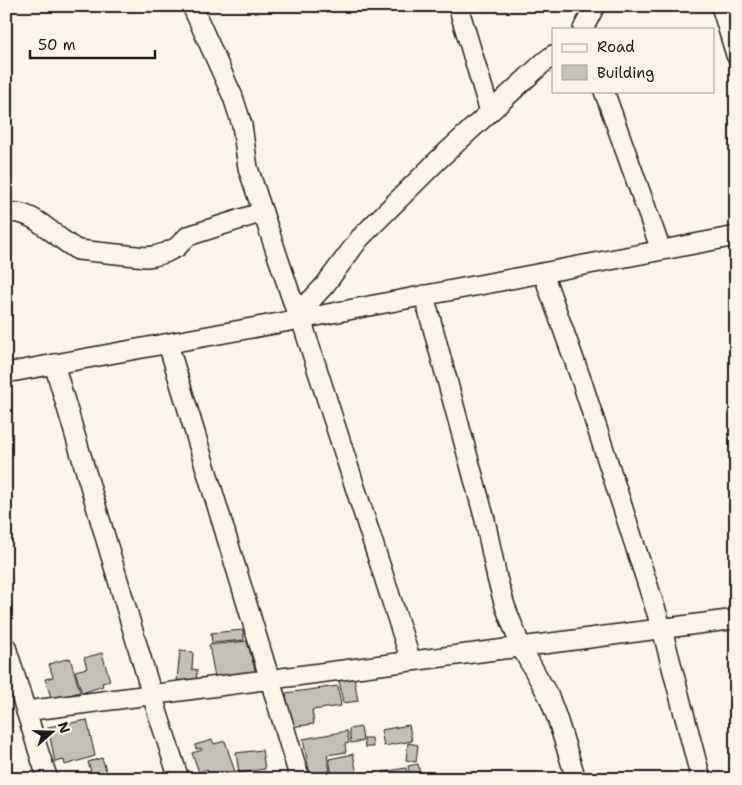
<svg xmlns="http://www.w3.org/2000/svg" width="742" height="785" font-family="'Shantell Sans',sans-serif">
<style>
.building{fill:#c4c0b3;stroke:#1c1c1c}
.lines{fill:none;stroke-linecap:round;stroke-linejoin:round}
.minor-casing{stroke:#1c1c1c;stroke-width:22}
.minor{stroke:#fcf5e5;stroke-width:19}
</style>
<rect width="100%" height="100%" fill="#fcf5e5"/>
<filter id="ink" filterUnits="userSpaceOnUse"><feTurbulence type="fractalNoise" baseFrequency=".02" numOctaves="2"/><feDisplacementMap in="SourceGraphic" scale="10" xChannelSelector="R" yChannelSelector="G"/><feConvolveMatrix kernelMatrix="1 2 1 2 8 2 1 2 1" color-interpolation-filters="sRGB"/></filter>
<g filter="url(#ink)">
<path class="building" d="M243,630L244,640L212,643L211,633Z
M247,641L256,673L216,683L209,645Z
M180,651L193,652L192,669L197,670L196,682L177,680Z
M102,653L110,681L102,683L103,686L82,693L75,671L87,668L84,658Z
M70,658L80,692L52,700L45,679L53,677L49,664Z
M354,677L358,701L343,703L339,679Z
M338,686L341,706L312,710L314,724L290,727L286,693Z
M87,720L95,756L65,765L64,760L55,762L48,727Z
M409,725L412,741L384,746L381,730Z
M361,727L363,741L351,743L349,729Z
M347,731L349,743L345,744L346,752L327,755L330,771L310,775L303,739Z
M364,738H372L373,747H365Z
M212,740L214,744L225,741L237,778L200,779L199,776L208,773L207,769L199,772L192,753L202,750L201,748L196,749L195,745Z
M408,743L418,745L416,762L406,760Z
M262,750L265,769L239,773L236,753Z
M353,754L358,779H333L329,759Z
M6,758L10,771L6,772Z
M102,758L109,779H93L88,762Z
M418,764L420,773L410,775L408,766Z
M406,768L408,779H384L383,772Z
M424,775L425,779H412Z"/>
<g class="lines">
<g class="minor-casing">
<path id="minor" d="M192,6L233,97L242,125L248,168L296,311L301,319L411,661
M458,6L490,112
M721,6L736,55
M583,29L595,6
M604,91L661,250
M6,213C34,208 55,239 78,250L146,257L154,256L165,253L177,247L188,236L263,212
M543,273L582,382L662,629L701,779
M424,295L485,520L497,578L505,606L521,647L549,697L557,718L576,779
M296,311L312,299L325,285L360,238L437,161L543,63L553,55
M168,344L300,779
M54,364L152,695L179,779
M6,373L301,319L736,236
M6,647L41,759L48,779
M26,711L736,619"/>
</g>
<use href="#minor" class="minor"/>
</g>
</g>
<rect width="742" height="785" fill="none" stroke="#fcf5e5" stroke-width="25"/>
<rect x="12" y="12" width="717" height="760" fill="none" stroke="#1c1c1c" stroke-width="2" filter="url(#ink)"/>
<rect x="552" y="28" width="162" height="65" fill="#fcf5e5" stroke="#a29e95"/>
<rect x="562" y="44" width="25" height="8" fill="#fcf5e5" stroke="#a29e95"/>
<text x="597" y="52" font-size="15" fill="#1c1c1c">Road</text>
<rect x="562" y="65" width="25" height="15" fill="#c4c0b3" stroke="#a29e95"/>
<text x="597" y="78" font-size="15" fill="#1c1c1c">Building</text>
<g transform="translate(52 732) rotate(70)" stroke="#fcf5e5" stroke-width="4" paint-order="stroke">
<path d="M0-4L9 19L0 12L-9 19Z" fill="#1c1c1c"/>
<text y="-8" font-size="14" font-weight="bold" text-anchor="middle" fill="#1c1c1c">N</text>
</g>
<path d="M30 50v8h125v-8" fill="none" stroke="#1c1c1c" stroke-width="2.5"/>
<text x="38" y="50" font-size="15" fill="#1c1c1c" stroke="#fcf5e5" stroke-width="4" paint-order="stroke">50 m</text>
</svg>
